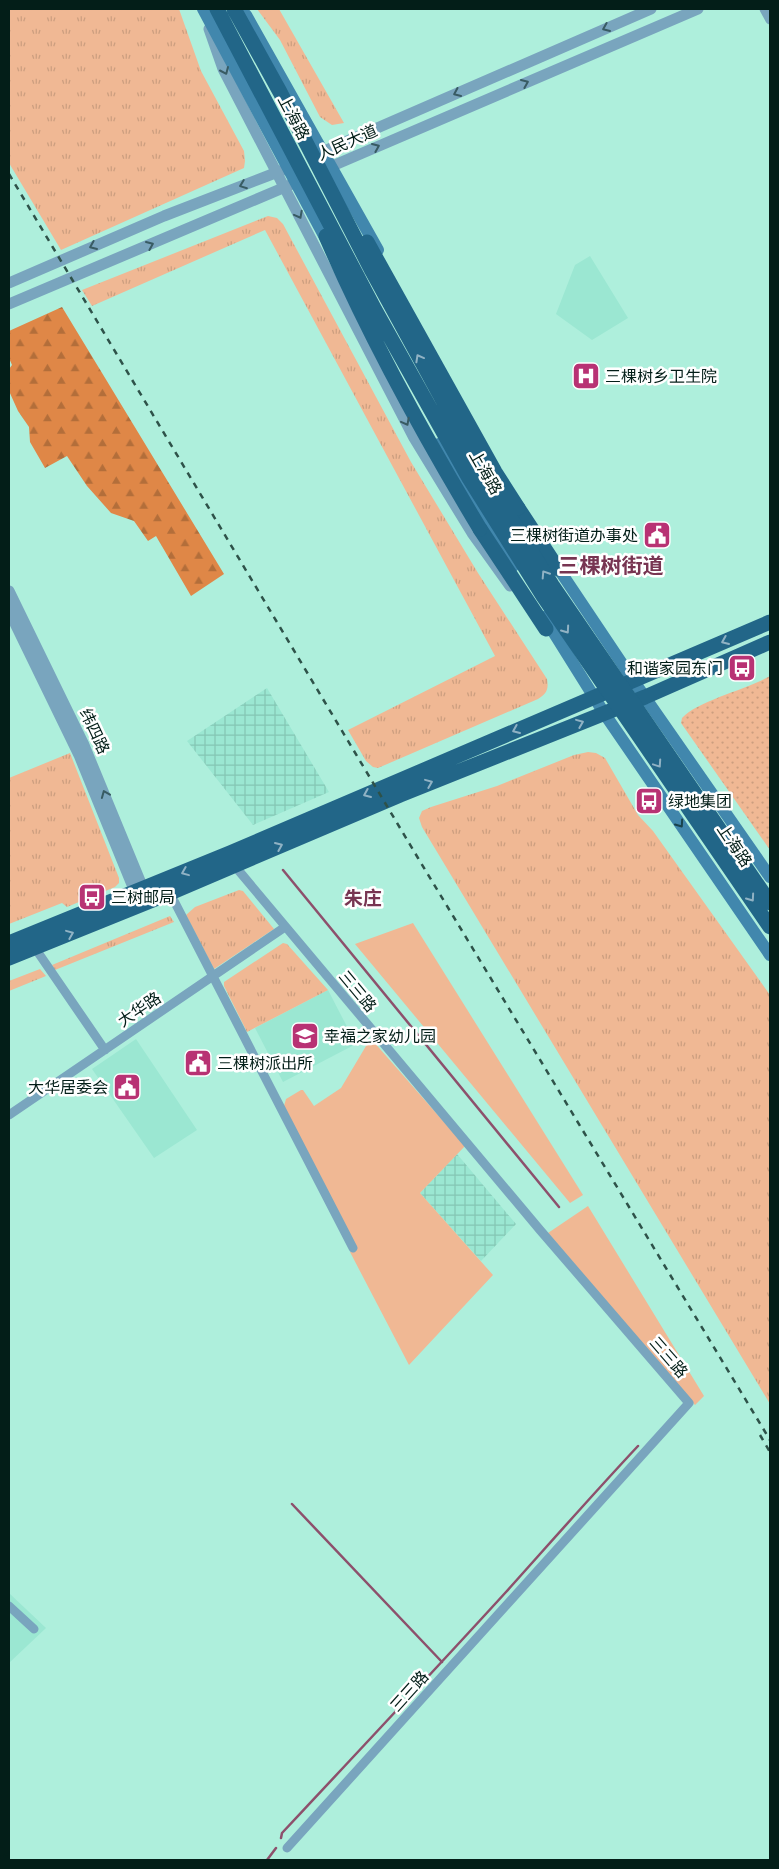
<svg xmlns="http://www.w3.org/2000/svg" width="779" height="1869" font-family="Cabin,'Noto Sans SC',sans-serif">
<style>
.built{fill:#9be7d2}
.industrial{fill:url(#industrial-grid)}
.grass{fill:url(#grass-tufts)}
.forest{fill:url(#forest-firs)}
.park{fill:url(#park-dots)}
.garden{fill:#f0b894}
.lines{fill:none;stroke-linecap:round;stroke-linejoin:round}
.stream{stroke:#8d506c;stroke-width:2.5}
.minor{stroke:#79a5be;stroke-width:9}
.tertiary{stroke:#79a5be;stroke-width:11}
.secondary{stroke:#4187ad;stroke-width:12}
.trunk{stroke:#268;stroke-width:15}
.rail{stroke:#2e5249;stroke-width:2.5;stroke-dasharray:6 6;stroke-linecap:butt}
.trunk-bridge{stroke:#268;stroke-width:15}
.oneway{stroke:#385b63}
.oneway2{stroke:#90b2c4}
.oneway3{stroke:#19434c}
.labels{text-anchor:middle;stroke-width:5;stroke-linejoin:round;paint-order:stroke}
.street-label{font-size:16px;fill:#031e18;stroke:#fff}
.poi-label{font-size:16px;fill:#031e18;stroke:#fff;text-anchor:start}
.quarter-label{font-size:19px;font-weight:bold;fill:#773552;stroke:#fff}
.district-label{font-size:21px;font-weight:bold;fill:#773552;stroke:#fff}
</style>
<defs>
<pattern id="industrial-grid" width="8" height="8" patternUnits="userSpaceOnUse" patternTransform="scale(1.25)"><rect width="8" height="8" fill="#9be7d2"/><path d="M0 4h8M4 0v8" fill="none" stroke="#84c6b4"/></pattern>
<pattern id="grass-tufts" width="24" height="20" patternUnits="userSpaceOnUse" patternTransform="scale(1.25)"><rect width="24" height="20" fill="#f0b894"/><path d="M3 7l-1-3M5 7V3M7 7l1-3M15 17l-1-3M17 17v-4M19 17l1-3" fill="none" stroke="#cc9e7f"/></pattern>
<pattern id="forest-firs" width="22" height="20" patternUnits="userSpaceOnUse" patternTransform="scale(1.25)"><rect width="22" height="20" fill="#df8747"/><path d="M5 1l3.5 6h-7zM16 11l3.5 6h-7z" fill="#b36e3a"/></pattern>
<pattern id="park-dots" width="8" height="8" patternUnits="userSpaceOnUse" patternTransform="scale(1.25)"><rect width="8" height="8" fill="#f0b894"/><path d="M2 2h.1M6 6h.1" fill="none" stroke="#cc9e7f" stroke-width="1.8" stroke-linecap="round"/></pattern>
</defs>
<rect width="100%" height="100%" fill="#aeefdc"/>
<path class="built" d="M590,256L628,318L592,340L556,314L575,265Z
M328,990L356,1044L283,1082L255,1028Z
M136,1039L197,1130L154,1158L92,1069Z
M9,1593L46,1628L9,1663Z"/>
<path class="industrial" d="M267,688L329,792L253,825L187,741Z
M457,1154L516,1224L481,1261L420,1193Z"/>
<path class="grass" d="M9,9H179L201,71L244,151L245,161L244,168L61,250L9,163Z
M257,9H279L344,123L332,125L320,117L280,40Z
M268,216L277,218L283,224L411,462L478,573L547,679C549,690 546,694 538,699L378,768L373,767L366,761L348,730L495,656L265,230L92,306L82,290Z
M588,752L596,753L605,758L638,815L653,831L770,995V1404L422,827L419,818L422,811L431,807L497,786L574,755Z
M70,753L119,878V883L115,887L67,907L62,903L9,924V778Z
M239,890L243,891L274,929L214,969L186,915L195,907Z
M170,916L174,922L55,970L52,965Z
M283,943L287,944L328,990L247,1032L224,986V982Z
M40,969L46,976L9,991V981Z"/>
<path class="forest" d="M62,307L224,574L191,596L156,536L148,541L134,521L111,513L87,486L67,456L45,468L30,442L29,427L18,411L9,391V369L12,365L9,358V331Z"/>
<path class="park" d="M770,676V850L681,723L682,718C699,700 746,690 770,676Z"/>
<path class="garden" d="M413,923L583,1195L570,1203L355,944Z
M373,1041L465,1146L420,1193L493,1275L409,1365L350,1252L356,1249L284,1106L286,1099L301,1090H303L314,1106L341,1088L366,1046L370,1042Z
M588,1206L704,1396L695,1405L548,1233Z"/>
<g class="lines">
<path class="stream" d="M283,870L559,1207
M292,1504L442,1662
M281,1838L282,1833C357,1753 432,1673 506,1592C550,1543 593,1494 638,1446
M267,1860L276,1848"/>
<path class="minor" d="M764,9L770,20
M239,871L540,1230L689,1403L287,1848
M170,893L353,1248
M35,948L105,1050
M9,1115L285,927
M9,1606L34,1629"/>
<path class="tertiary" d="M209,29L223,69L414,438L472,533L510,586
M315,155L651,9
M323,170L698,9
M9,283L164,216L283,170
M9,304L290,185
M9,591L84,745L143,888
M9,611L79,755L135,892"/>
<path class="secondary" d="M203,9L329,245
M246,15L378,250
M439,444L513,566
M554,562L633,680L770,877
M544,617L604,713L770,955"/>
<path class="trunk" d="M518,508L558,569
M480,529L546,629
M9,943L230,853L770,622
M9,958L170,893L400,795L645,697L770,642"/>
<path class="rail" d="M9,174L418,858L770,1440
M760,1435L770,1452"/>
<path class="trunk-bridge" d="M217,9L375,310L469,478L543,596L770,927
M234,9L280,92L372,271L482,472L552,585L770,903
M326,236C369,337 423,434 480,529
M367,242L495,472L518,508"/>
</g>
<defs><path id="oneway-chevron" d="M-2-3.5L2.5 0L-2 3.5" fill="none" stroke-width="1.6" stroke-linecap="round" stroke-linejoin="round" transform="scale(1.25)"/></defs>
<g class="oneway">
<use href="#oneway-chevron" transform="translate(606 28) rotate(157)"/>
<use href="#oneway-chevron" transform="translate(225 71) rotate(66)"/>
<use href="#oneway-chevron" transform="translate(525 83) rotate(-23)"/>
<use href="#oneway-chevron" transform="translate(457 93) rotate(156)"/>
<use href="#oneway-chevron" transform="translate(376 147) rotate(-23)"/>
<use href="#oneway-chevron" transform="translate(243 185) rotate(159)"/>
<use href="#oneway-chevron" transform="translate(299 215) rotate(62)"/>
<use href="#oneway-chevron" transform="translate(150 245) rotate(-23)"/>
<use href="#oneway-chevron" transform="translate(93 246) rotate(157)"/>
<use href="#oneway-chevron" transform="translate(406 422) rotate(62)"/>
<use href="#oneway-chevron" transform="translate(105 794) rotate(-112)"/>
</g>
<g class="oneway2">
<use href="#oneway-chevron" transform="translate(419 358) rotate(-119)"/>
<use href="#oneway-chevron" transform="translate(545 574) rotate(-123)"/>
<use href="#oneway-chevron" transform="translate(566 630) rotate(55)"/>
<use href="#oneway-chevron" transform="translate(725 641) rotate(157)"/>
<use href="#oneway-chevron" transform="translate(580 723) rotate(-22)"/>
<use href="#oneway-chevron" transform="translate(516 730) rotate(157)"/>
<use href="#oneway-chevron" transform="translate(658 764) rotate(56)"/>
<use href="#oneway-chevron" transform="translate(429 783) rotate(-22)"/>
<use href="#oneway-chevron" transform="translate(367 794) rotate(157)"/>
<use href="#oneway-chevron" transform="translate(279 846) rotate(-23)"/>
<use href="#oneway-chevron" transform="translate(185 872) rotate(158)"/>
<use href="#oneway-chevron" transform="translate(751 898) rotate(55)"/>
<use href="#oneway-chevron" transform="translate(70 934) rotate(-22)"/>
</g>
<use class="oneway3" href="#oneway-chevron" transform="translate(680 824) rotate(55)"/>
<defs>
<g id="hospital-square" transform="scale(1.4375)"><rect x="-9" y="-9" width="18" height="18" rx="4" fill="#b83274" stroke="#fff"/><path d="M-5-5h3v3.5h4V-5h3V5h-3V1.5h-4V5h-3Z" fill="#fff"/></g>
<g id="civic-square" transform="scale(1.4375)"><rect x="-9" y="-9" width="18" height="18" rx="4" fill="#b83274" stroke="#fff"/><path d="M-.6-6.5H3V-4.5H.6V-3L4-1V1h2V6H-6V1h2V-1L-.6-3ZM-1.2 2.5V6h2.4V2.5Z" fill="#fff"/></g>
<g id="bus-square" transform="scale(1.4375)"><rect x="-9" y="-9" width="18" height="18" rx="4" fill="#b83274" stroke="#fff"/><path d="M-5-6H5V4H4V6H2V4H-2V6H-4V4H-5ZM-3.5-4V0h7V-4ZM-3.5 1.2v1.5H-2V1.2ZM2 1.2v1.5H3.5V1.2Z" fill="#fff"/></g>
<g id="school-square" transform="scale(1.4375)"><rect x="-9" y="-9" width="18" height="18" rx="4" fill="#b83274" stroke="#fff"/><path d="M0-5L7-2L0 1L-7-2ZM-4 1L0 2.5L4 1V4Q0 6-4 4Z" fill="#fff"/></g>
</defs>
<g fill-rule="evenodd">
<use href="#hospital-square" x="586" y="376"/>
<use href="#civic-square" x="657" y="535"/>
<use href="#bus-square" x="742" y="668"/>
<use href="#bus-square" x="649" y="801"/>
<use href="#bus-square" x="92" y="897"/>
<use href="#school-square" x="305" y="1036"/>
<use href="#civic-square" x="198" y="1063"/>
<use href="#civic-square" x="127" y="1087"/>
</g>
<g class="labels">
<g class="street-label">
<text transform="translate(294 117) rotate(62)" y="6">上海路</text>
<text transform="translate(347 142) rotate(-24)" y="6">人民大道</text>
<text transform="translate(486 472) rotate(60)" y="6">上海路</text>
<text transform="translate(95 731) rotate(65)" y="6">纬四路</text>
<text transform="translate(735 845) rotate(56)" y="6">上海路</text>
<text transform="translate(358 991) rotate(50)" y="6">三三路</text>
<text transform="translate(139 1009) rotate(-34)" y="6">大华路</text>
<text transform="translate(669 1357) rotate(49)" y="6">三三路</text>
<text transform="translate(409 1691) rotate(-48)" y="6">三三路</text>
</g>
<g class="poi-label">
<text x="605" y="382">三棵树乡卫生院</text>
<text x="638" y="541" text-anchor="end">三棵树街道办事处</text>
<text x="723" y="674" text-anchor="end">和谐家园东门</text>
<text x="668" y="807">绿地集团</text>
<text x="111" y="903">三树邮局</text>
<text x="324" y="1042">幸福之家幼儿园</text>
<text x="217" y="1069">三棵树派出所</text>
<text x="108" y="1093" text-anchor="end">大华居委会</text>
</g>
<g class="quarter-label">
<text x="363" y="905">朱庄</text>
</g>
<g class="district-label">
<text x="611" y="573">三棵树街道</text>
</g>
</g>
<rect width="779" height="1869" fill="none" stroke="#031e18" stroke-width="20"/>
</svg>
